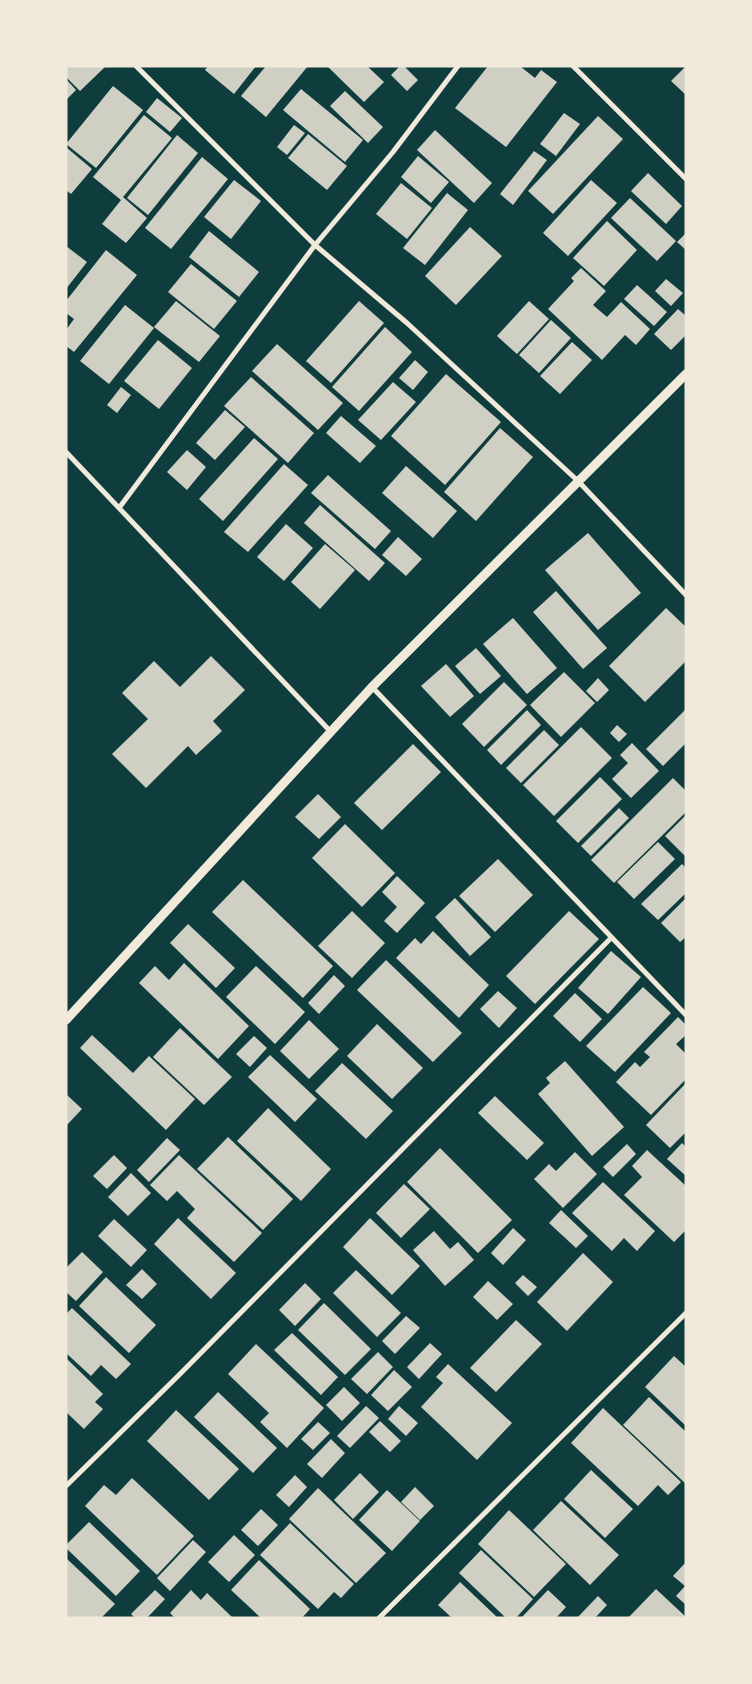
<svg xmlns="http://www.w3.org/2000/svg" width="752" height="1684" font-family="'Open Sans',sans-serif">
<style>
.building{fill:#cfcfc3}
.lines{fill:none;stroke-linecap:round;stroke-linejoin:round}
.minor{stroke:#f1e9da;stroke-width:5}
.tertiary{stroke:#f1e9da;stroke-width:9}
</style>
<rect width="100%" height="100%" fill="#0f3d3e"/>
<path class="building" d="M66,66H106L80,91L66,77Z
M208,66H256L234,94L205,70Z
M266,66H308L266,117L241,96Z
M327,66H367L384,82L364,102Z
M400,66H404L418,80L407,91L391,75Z
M488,66H522L521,67L535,78L541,70L557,82L506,147L455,108Z
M686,66V95L671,81Z
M66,79L76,90L66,100Z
M113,86L143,110L96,168L66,144Z
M301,89L363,140L345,162L283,110Z
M345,91L383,127L368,143L330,106Z
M157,98L182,118L170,132L146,112Z
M564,113L580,124L556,156L540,144Z
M144,115L172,138L123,197L147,218L126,243L102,224L121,200L93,177Z
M598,116L623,139L553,214L528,191Z
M294,125L305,133L287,155L277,147Z
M435,130L492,183L474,203L417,150Z
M308,134L347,166L327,190L288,158Z
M177,135L198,153L148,215L127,198Z
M66,147L92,169L71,194L66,190Z
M534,151L547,160L513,205L500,194Z
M418,156L449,182L431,203L401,177Z
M202,157L228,179L171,249L145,228Z
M648,173L682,206L666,224L631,191Z
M234,180L261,201L231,239L204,217Z
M591,180L617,203L568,256L543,233Z
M401,183L432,208L407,239L376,214Z
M447,193L468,210L425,265L403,248Z
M630,198L676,241L657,261L611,218Z
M607,221L637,250L604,286L573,258Z
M470,227L502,256L456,305L425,276Z
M209,231L259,272L239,297L189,257Z
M686,233V250L677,242Z
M66,246L87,262L66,289Z
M106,250L137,275L74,352L66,346V330L74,319L66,313V301Z
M191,264L237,301L214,329L168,292Z
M581,268L606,291L593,305L607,317L621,302L650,329L636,345L625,335L602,360L548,309L574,281L571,278Z
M666,279L683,293L671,306L655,291Z
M637,285L667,312L654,326L624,299Z
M176,301L220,336L199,362L154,327Z
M359,301L384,323L331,383L306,361Z
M529,301L549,319L517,354L497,336Z
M125,305L154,328L109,384L80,361Z
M678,309L686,316V335L671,350L654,334Z
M551,320L571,338L539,373L519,355Z
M385,327L412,352L359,411L332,387Z
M158,340L192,368L159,409L124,381Z
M572,342L592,360L560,394L540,376Z
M277,344L343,403L318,430L252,371Z
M415,360L428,372L413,390L399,378Z
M446,374L501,422L445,485L391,436Z
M251,377L314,433L288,463L224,406Z
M393,382L416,402L381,440L358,420Z
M121,387L131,395L117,413L107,405Z
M225,410L245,427L215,460L196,443Z
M341,416L376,446L360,463L326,433Z
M500,428L533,457L476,521L444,492Z
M254,438L278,459L223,521L199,499Z
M187,450L206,467L187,490L167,472Z
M284,464L308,485L248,552L224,532Z
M406,466L457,511L433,538L382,493Z
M328,475L391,531L375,549L311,493Z
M320,505L385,563L369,581L304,523Z
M286,524L313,548L284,581L257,557Z
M588,533L641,593L598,630L545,570Z
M398,537L422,559L406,576L382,555Z
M325,544L355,570L320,609L291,582Z
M556,591L607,648L583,669L533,612Z
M666,608L686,627V661L645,702L609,666Z
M513,618L557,668L527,694L483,644Z
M476,648L501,676L480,694L455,666Z
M211,656L245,690L213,721L222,731L196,755L188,746L146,788L112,754L148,719L122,693L154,661L180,687Z
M446,664L474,696L450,717L421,686Z
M564,672L595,703L561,737L530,705Z
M598,678L609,690L597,702L586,691Z
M504,682L527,705L484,747L462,724Z
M527,710L541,725L501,765L487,750Z
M685,710L686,743L663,766L646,749Z
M617,725L627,734L619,742L610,733Z
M581,727L612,758L554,816L523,785Z
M544,730L559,745L521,783L506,768Z
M632,743L659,771L631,798L612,779L628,763L620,755Z
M413,744L441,772L382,830L354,803Z
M600,777L622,799L578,843L556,821Z
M673,778L686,791V812L614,883L591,860Z
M318,794L341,817L319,839L295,817Z
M619,808L629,818L591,856L581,846Z
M686,815V857L665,836Z
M345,824L395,873L362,907L312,858Z
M658,842L675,859L634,899L617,882Z
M498,859L533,895L495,932L459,896Z
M682,864L686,868V893L658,920L641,904Z
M397,876L425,903L397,933L384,921L397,907L382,892Z
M243,880L333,966L303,998L212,912Z
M455,898L491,937L470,956L435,917Z
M686,898V937L680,942L661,923Z
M352,911L385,943L352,978L318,946Z
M569,911L599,939L535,1004L506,976Z
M188,924L235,968L216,988L170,943Z
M433,931L489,985L459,1018L396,958L415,938L421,944Z
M611,951L641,977L608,1014L578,988Z
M386,960L462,1033L433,1062L357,990Z
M184,963L249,1026L218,1059L139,983L155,966L169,980Z
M256,966L305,1012L275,1044L226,997Z
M334,975L345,986L319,1014L308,1003Z
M643,987L671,1013L615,1072L586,1046Z
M498,991L517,1008L499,1028L480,1009Z
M575,993L602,1019L580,1042L553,1016Z
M678,1017L686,1025V1035L676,1044L686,1054V1079L651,1115L616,1082L635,1062L640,1067L650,1057L644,1052Z
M309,1020L339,1049L309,1079L280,1051Z
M377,1024L423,1068L392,1099L347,1056Z
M180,1028L232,1077L204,1105L153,1057Z
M92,1035L133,1073L149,1056L195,1099L166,1130L80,1048Z
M254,1036L267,1048L250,1067L236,1054Z
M270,1055L317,1099L295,1122L248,1077Z
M565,1061L624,1127L592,1156L538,1094L550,1083L546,1078Z
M342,1063L393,1111L366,1139L315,1091Z
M686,1083V1132L670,1148L646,1125Z
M66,1094L82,1109L66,1126Z
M495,1096L544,1143L527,1160L478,1113Z
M268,1108L331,1169L301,1201L237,1141Z
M228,1137L293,1199L263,1230L197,1169Z
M167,1138L180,1150L149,1182L137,1170Z
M682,1143L686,1147V1176L667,1159Z
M627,1144L636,1154L613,1177L603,1167Z
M440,1148L512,1220L478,1253L407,1182Z
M647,1150L686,1186V1230L674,1242L624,1195L642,1177L632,1166Z
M575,1152L597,1174L563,1208L534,1179L549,1164L556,1171Z
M114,1155L127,1168L107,1189L93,1176Z
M179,1155L262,1233L234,1262L187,1218L195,1209L177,1191L167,1201L150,1185Z
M131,1173L151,1193L128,1216L108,1197Z
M603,1182L655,1231L637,1251L624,1238L612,1251L572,1213Z
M404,1184L430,1209L401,1238L376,1213Z
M561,1210L588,1236L576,1248L549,1223Z
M178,1218L236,1273L211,1299L154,1244Z
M370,1218L420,1266L392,1295L343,1247Z
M114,1219L147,1250L131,1267L98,1236Z
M513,1228L526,1240L503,1265L491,1253Z
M434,1231L450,1249L458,1242L474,1260L445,1286L413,1250Z
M82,1252L103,1272L76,1301L66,1292V1268Z
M583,1253L613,1282L567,1331L537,1302Z
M142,1269L157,1284L142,1299L126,1285Z
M356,1270L401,1313L377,1337L333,1293Z
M523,1275L537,1287L528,1296L515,1283Z
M106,1277L156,1325L129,1353L79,1306Z
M488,1281L513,1304L497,1320L473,1297Z
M305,1283L321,1299L295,1326L279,1310Z
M324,1303L371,1349L345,1375L298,1330Z
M72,1308L131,1364L116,1379L101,1365L91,1376L66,1353V1314Z
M406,1316L420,1328L395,1354L382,1341Z
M516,1320L542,1344L496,1392L470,1368Z
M292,1333L338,1377L321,1395L274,1350Z
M430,1343L442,1354L419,1379L407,1367Z
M256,1344L324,1408L287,1448L260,1422L269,1413L228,1374Z
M378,1352L393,1367L367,1394L351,1379Z
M674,1356L686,1367V1426L645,1387Z
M66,1358L103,1394L95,1402L103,1409L84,1429L66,1412Z
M448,1364L512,1423L477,1460L421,1407L443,1383L436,1377Z
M394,1370L412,1387L388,1411L371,1395Z
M344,1387L360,1403L342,1421L326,1405Z
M218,1392L277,1448L253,1473L194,1417Z
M649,1397L686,1432V1484L623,1425Z
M366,1406L379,1418L350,1448L337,1436Z
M399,1406L418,1423L406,1436L388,1419Z
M603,1408L681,1482L668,1495L658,1485L638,1506L571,1443Z
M176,1410L239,1469L209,1500L147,1441Z
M380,1421L401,1441L390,1452L369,1432Z
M318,1422L330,1433L313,1450L301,1439Z
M331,1439L345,1453L322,1478L307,1464Z
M591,1470L633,1509L605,1538L564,1499Z
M360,1473L379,1492L353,1519L334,1500Z
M295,1475L307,1487L289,1507L276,1495Z
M132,1478L194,1536L157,1575L85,1506L104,1485L116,1495Z
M415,1487L434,1506L420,1520L401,1502Z
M318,1488L386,1553L356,1583L289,1519Z
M387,1490L420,1521L392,1551L359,1520Z
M561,1501L619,1555L590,1585L533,1530Z
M261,1509L278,1525L258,1546L241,1530Z
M509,1510L566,1564L534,1597L478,1544Z
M89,1522L140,1571L116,1596L66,1548V1545Z
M290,1523L354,1584L341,1598L334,1592L318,1609L260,1555Z
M234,1535L255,1555L229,1582L208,1562Z
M193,1540L206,1552L170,1591L157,1578Z
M481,1550L533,1599L516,1618H506L459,1573Z
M66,1558L115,1604L101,1618H66Z
M259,1560L310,1609L302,1618H261L231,1590Z
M686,1562V1605L676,1596L685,1586L673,1576Z
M460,1582L498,1618H452L438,1605Z
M656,1589L686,1617V1618H628Z
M155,1590L165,1599L147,1618H135L131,1614Z
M191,1590L201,1600L207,1593L233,1618H175L170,1613Z
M548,1590L566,1607L556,1618H521Z
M598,1596L607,1605L595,1618H577Z"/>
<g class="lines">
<path class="minor" d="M136,66L315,245L407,323L578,481L686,595
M573,66L686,179
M66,452L331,732
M119,508L315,245L393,152L458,66
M372,687L686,1015
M66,1486L179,1375L611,938
M379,1618L686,1313"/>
<path class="tertiary" d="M66,1020L372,687L686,374"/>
</g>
<rect width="752" height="1684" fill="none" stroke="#f1e9da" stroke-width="135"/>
</svg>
